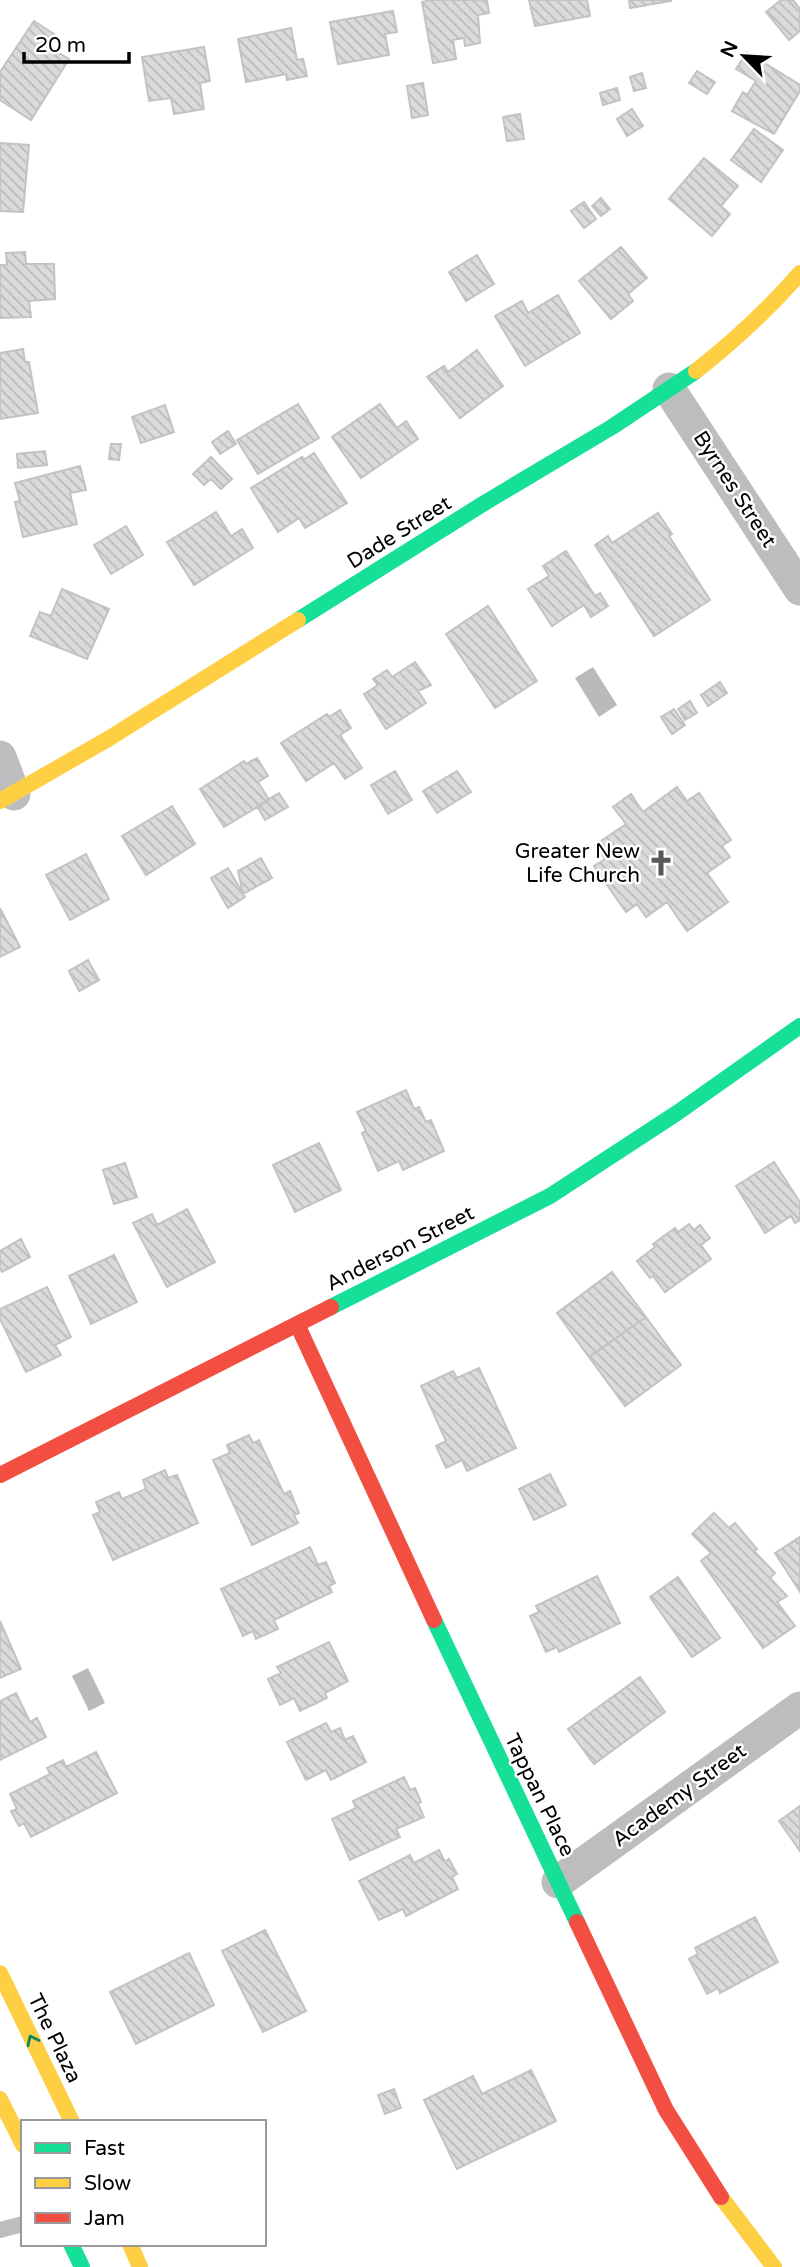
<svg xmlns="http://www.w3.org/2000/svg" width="800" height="2267" font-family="'Varela Round',sans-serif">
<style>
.water{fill:#bababa}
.building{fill:url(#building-back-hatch);stroke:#c3c3c3;stroke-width:2}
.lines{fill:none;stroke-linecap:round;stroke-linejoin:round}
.lane{stroke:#bdbdbd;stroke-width:16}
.street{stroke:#bdbdbd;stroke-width:33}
.fast{stroke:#16e098;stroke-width:16}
.slow{stroke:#ffcf43;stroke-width:16}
.jam{stroke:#f24e42;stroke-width:16}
.oneway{stroke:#0d865b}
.labels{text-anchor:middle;stroke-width:5;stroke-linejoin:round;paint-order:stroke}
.street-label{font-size:21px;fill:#000;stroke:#fff}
.poi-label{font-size:21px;fill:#000;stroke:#fff;text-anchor:end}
</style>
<defs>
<pattern id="building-back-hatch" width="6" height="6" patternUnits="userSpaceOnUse" patternTransform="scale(1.75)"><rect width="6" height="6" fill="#dbdbdb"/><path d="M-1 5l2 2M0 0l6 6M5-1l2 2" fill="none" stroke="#bababa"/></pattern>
</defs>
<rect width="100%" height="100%" fill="#fff"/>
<path class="water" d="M593,667L617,705L599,717L575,678Z
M88,1668L105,1703L89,1711L72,1676Z"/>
<path class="building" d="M431,0H487L489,13L478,15L480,43L465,46L464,38L453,40L456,59L433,63L422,2Z
M529,0H587L590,16L535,26Z
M629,0H671V1L630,8Z
M781,0H793L800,9V31L789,40L766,12Z
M393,11L397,32L385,34L389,55L338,64L330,22Z
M34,21L54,34L46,45L69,59L31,120L0,100V72Z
M291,28L297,60L303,59L307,76L287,80L286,74L246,82L238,39Z
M204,47L210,81L200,83L204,109L174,114L171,98L149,101L142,57Z
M747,52L800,85V91L774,134L732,111L743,92L747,95L756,81L736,69Z
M697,71L715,82L707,94L689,83Z
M642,73L646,88L634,91L630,77Z
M423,83L428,115L412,118L407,86Z
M617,88L620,100L603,105L600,93Z
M632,109L643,126L627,136L617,119Z
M520,114L524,139L507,141L503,117Z
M754,129L783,150L761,182L731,160Z
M0,143L29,145L23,212L0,211Z
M704,158L738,186L721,206L730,214L712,236L669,199Z
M601,198L610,209L601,216L592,206Z
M584,202L596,219L584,228L571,211Z
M621,247L647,278L628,294L633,301L611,319L579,281Z
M25,252L26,264H54L55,299L29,301L31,317L0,318V265H7L6,253Z
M477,255L494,284L466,301L449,272Z
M558,295L580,333L525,366L495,316L522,301L528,313Z
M23,349L25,362H29L38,413L0,419V353Z
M477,350L503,386L460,418L427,377L444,366L448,372Z
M298,404L319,438L258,474L237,440Z
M380,404L397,428L406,421L418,439L361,478L332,437Z
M165,405L174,432L141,443L132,417Z
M228,431L236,444L220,454L212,442Z
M111,444H121L119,460L109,459Z
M45,451L47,465L18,468L17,454Z
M314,453L347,503L305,528L299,518L278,532L251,488L302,457L305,459Z
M211,457L232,479L221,489L211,479L204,485L193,474Z
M80,466L86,490L70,493L77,524L23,537L15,502L20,501L15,483Z
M216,512L231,536L242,529L253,548L194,585L167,542Z
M658,513L672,534L669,536L710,600L654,636L595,545L608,536L612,543Z
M126,526L143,555L111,574L94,545Z
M566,551L595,596L600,593L608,606L591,617L584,605L552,626L528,589L549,576L543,566Z
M62,589L109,609L87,659L30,636L40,612L51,616Z
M488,606L537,681L495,708L446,634Z
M415,662L431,685L418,691L426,703L386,729L364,694L378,685L373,679L387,670L392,677Z
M720,682L727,693L708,706L701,695Z
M690,701L697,713L685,720L678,709Z
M674,709L685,725L672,734L661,717Z
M340,710L351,728L340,735L362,768L345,779L334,763L306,781L281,743L327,714L329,717Z
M257,758L268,776L258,782L269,800L224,827L200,789L244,761L246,764Z
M395,771L412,800L388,814L371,785Z
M457,771L471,792L437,813L423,791Z
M677,787L687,801L699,793L731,840L722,846L730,857L707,873L728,902L687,931L667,902L646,917L637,904L626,912L594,866L605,859L595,845L626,824L613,807L631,794L643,812Z
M279,793L288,807L265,820L257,806Z
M172,806L195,844L146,875L122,836Z
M86,854L109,899L70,920L46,875Z
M261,858L272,878L243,894L238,871Z
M228,868L245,897L228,908L211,878Z
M0,908L20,947L0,957Z
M88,960L99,980L79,991L69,971Z
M406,1090L414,1109L419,1107L426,1122L431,1120L444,1151L403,1170L399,1161L378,1171L362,1133L366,1131L357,1112Z
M319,1143L341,1190L295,1212L273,1165Z
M774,1162L800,1202V1220L795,1223L791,1216L765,1233L736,1186Z
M125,1163L137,1197L114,1204L103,1170Z
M187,1209L215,1262L167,1287L133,1223L152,1214L157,1225Z
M689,1224L694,1230L700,1225L710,1238L701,1245L711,1259L665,1292L653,1276L650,1278L637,1261L655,1247L653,1244L675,1228L678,1232Z
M21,1239L30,1257L2,1272L0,1268V1251Z
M114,1255L137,1302L91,1324L69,1276Z
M612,1272L646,1317L589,1357L557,1313Z
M47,1287L71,1337L55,1345L61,1355L26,1372L0,1319V1309Z
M646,1317L681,1365L625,1406L589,1357Z
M479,1368L516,1448L467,1471L462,1460L446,1468L436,1446L446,1441L421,1386L453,1371L457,1378Z
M249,1435L253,1443L259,1440L284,1494L290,1491L299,1513L294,1515L298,1523L252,1545L213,1460L230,1453L227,1445Z
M165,1470L168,1478L177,1475L198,1523L113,1560L93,1515L100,1512L96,1502L119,1492L122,1499L146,1489L143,1480Z
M550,1474L566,1505L534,1520L519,1489Z
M714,1513L729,1528L735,1523L757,1549L754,1551L775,1573L770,1578L787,1596L777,1602L795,1626L763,1648L701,1561L711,1553L692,1534Z
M800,1537V1592L775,1553Z
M310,1547L318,1565L326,1562L335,1583L329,1586L332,1592L274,1620L278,1629L256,1639L253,1631L243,1636L221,1589Z
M597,1576L620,1623L559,1652L557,1647L546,1652L530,1616L539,1612L536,1606Z
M678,1577L720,1638L692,1657L650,1597Z
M0,1621L21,1669L0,1678Z
M329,1642L348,1681L325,1693L327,1698L300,1711L294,1698L280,1705L268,1679L281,1673L277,1667Z
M640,1677L665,1712L594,1764L568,1729Z
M16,1693L30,1722L37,1718L46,1737L0,1760V1701Z
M326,1723L331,1732L340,1728L345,1740L353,1736L366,1762L331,1780L326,1770L306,1780L287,1742Z
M96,1752L117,1793L31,1837L24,1823L19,1826L11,1811L17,1809L10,1794L50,1774L47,1768L63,1760L66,1767Z
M404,1777L410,1790L415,1788L421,1802L418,1804L424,1817L396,1829L400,1837L350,1860L332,1819L356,1808L353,1801Z
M800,1806V1851L779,1821Z
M439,1850L445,1862L449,1859L457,1874L452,1877L458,1889L406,1916L403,1909L379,1920L359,1881L410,1855L414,1863Z
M755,1917L778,1962L720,1993L718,1988L707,1994L689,1959L698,1954L695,1948Z
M265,1930L306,2011L263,2032L222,1951Z
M189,1953L214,2005L136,2044L110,1992Z
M531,2070L556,2121L457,2169L424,2100L473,2076L482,2094Z
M394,2089L401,2108L385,2114L378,2095Z"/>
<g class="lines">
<path class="lane" d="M0,2230L23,2224"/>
<path class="street" d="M669,389L800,589
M0,757L14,794
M558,1882L800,1708"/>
<path class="fast" d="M298,620L486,502L612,427L696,371
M331,1307L550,1196L677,1113L800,1026
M434,1620L577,1922
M71,2244L82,2267"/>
<path class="slow" d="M696,371C734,341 768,310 800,273
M0,801L108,739L298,620
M0,1973L72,2122
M0,2099L23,2145
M721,2197L774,2267
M130,2244L140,2267"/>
<path class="jam" d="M297,1324L434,1620
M0,1475L331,1307
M577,1922L666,2110L721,2197"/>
</g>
<defs><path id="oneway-chevron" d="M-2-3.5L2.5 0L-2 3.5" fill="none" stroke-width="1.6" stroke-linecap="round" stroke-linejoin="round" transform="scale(1.75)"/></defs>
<use class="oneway" href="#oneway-chevron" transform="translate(32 2040) rotate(-116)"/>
<defs>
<g id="church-bare" transform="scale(2.1)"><path d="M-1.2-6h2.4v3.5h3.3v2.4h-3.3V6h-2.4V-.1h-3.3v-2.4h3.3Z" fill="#595959" stroke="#fff" stroke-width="2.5" paint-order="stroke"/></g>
</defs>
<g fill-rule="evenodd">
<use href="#church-bare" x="661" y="863"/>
</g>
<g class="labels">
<g class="street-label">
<text transform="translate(735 489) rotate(57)" y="7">Byrnes Street</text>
<text transform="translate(399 532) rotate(-32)" y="7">Dade Street</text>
<text transform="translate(400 1248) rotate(-27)" y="7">Anderson Street</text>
<text transform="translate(540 1795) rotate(64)" y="7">Tappan Place</text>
<text transform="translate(679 1795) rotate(-36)" y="7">Academy Street</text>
<text transform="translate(55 2038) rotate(64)" y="7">The Plaza</text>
</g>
<g class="poi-label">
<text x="640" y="858">Greater New<tspan x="640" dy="24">Life Church</tspan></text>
</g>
</g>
<rect x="21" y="2120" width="245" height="126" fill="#ffffff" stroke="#999999" stroke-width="2"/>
<rect x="35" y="2143" width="35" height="10" fill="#16e098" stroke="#999999" stroke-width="2"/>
<text x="84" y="2155" font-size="21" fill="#000000">Fast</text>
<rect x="35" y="2178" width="35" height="10" fill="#ffcf43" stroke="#999999" stroke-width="2"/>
<text x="84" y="2190" font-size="21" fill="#000000">Slow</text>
<rect x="35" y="2213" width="35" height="10" fill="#f24e42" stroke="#999999" stroke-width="2"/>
<text x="84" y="2225" font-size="21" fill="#000000">Jam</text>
<g transform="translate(744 56) rotate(295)" stroke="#ffffff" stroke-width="5" paint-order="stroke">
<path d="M0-5L12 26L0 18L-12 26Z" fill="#000000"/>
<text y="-10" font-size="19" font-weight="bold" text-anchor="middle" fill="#000000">N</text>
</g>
<path d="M24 52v10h105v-10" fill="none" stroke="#000000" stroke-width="3.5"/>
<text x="35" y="52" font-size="21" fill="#000000" stroke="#ffffff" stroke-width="5" paint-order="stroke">20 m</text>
</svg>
